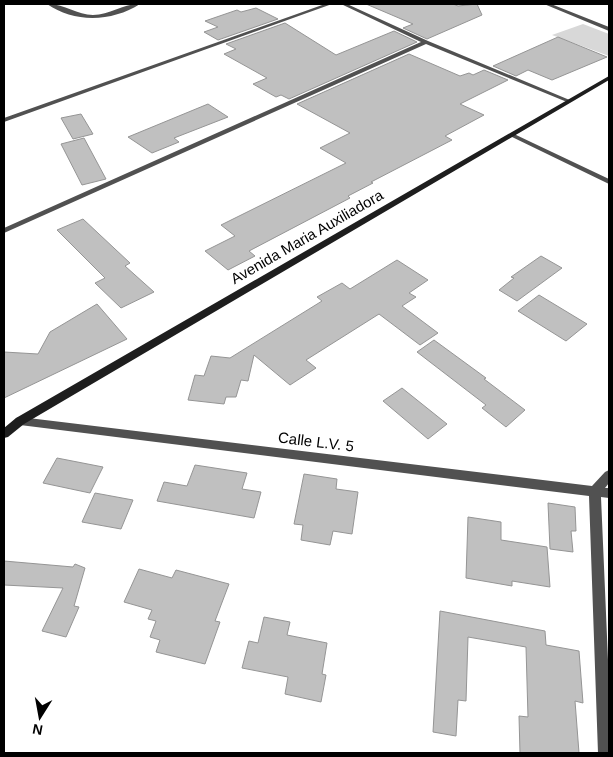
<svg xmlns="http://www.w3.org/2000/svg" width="613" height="757" font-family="Helvetica,sans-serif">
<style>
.green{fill:#d8d8d8}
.building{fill:#c0c0c0;stroke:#959595}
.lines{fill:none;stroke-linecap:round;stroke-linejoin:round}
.street{fill:#515151;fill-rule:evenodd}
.secondary{fill:#1e1e1e;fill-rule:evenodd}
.labels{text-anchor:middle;stroke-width:4;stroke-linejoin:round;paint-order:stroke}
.street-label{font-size:15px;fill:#000;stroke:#fff}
</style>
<rect width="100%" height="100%" fill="#fff"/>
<path class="green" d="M583,24L609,34V56L552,35Z"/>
<path class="building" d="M366,4H453L458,6L477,4L482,15L427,39L403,28L413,24Z
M256,8L278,19L218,40L204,32L218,27L205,21L237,10L241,12Z
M285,23L336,55L394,31L417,42L289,99L281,95L276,97L253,84L267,78L224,54L236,49L226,44Z
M558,37L607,57L552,80L528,70L516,76L493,66Z
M409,54L460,76L469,73L473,75L484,70L508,80L460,104L484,115L445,136L452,140L371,182L373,183L348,196L350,198L249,251L255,256L228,270L205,251L235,236L221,225L346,163L320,148L350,133L297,104Z
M208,104L228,117L174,138L179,142L152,153L128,137Z
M81,114L93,134L73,139L61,118Z
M84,138L106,179L82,185L61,144Z
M83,219L130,263L125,266L154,292L121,308L95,283L105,278L57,230Z
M541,256L562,268L517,301L499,290L514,278L511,277Z
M397,260L428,280L409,293L416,297L402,306L438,333L420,345L379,314L306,360L316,368L290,385L254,355L248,381L241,380L236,397H226L224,404L188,400L195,375L204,376L211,356L230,358L322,301L317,297L342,283L350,289Z
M539,295L587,324L566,341L518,311Z
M97,304L127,339L4,398V352L38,354L50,332Z
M434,340L486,378L484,379L525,410L506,427L482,408L486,405L417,352Z
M402,388L447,424L428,439L383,401Z
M57,458L103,467L90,493L43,483Z
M195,465L247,473L242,489L261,492L254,518L157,501L164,482L187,486Z
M304,474L337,479L336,489L358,492L352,534L333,531L330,545L301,540L303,525L294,524Z
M95,493L133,500L121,529L82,522Z
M548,503L575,507L576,531H571L573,552L550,549Z
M468,517L501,522V540L547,547L550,587L512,581V586L466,578Z
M4,561L73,567L75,564L85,568L74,606L79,607L66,637L42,631L63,588L4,585Z
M139,569L172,578L176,570L229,584L215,621L220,622L205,664L156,652L160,640L150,637L156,621L148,619L152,610L124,602Z
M440,611L545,631L546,645L579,651L583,703L575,701L579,753H520L519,716L528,717L526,647L468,637L466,701L458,700L456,736L433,732Z
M264,617L290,622L287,635L327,643L322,674L326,675L321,702L285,694L288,677L242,668L249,641L258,643Z"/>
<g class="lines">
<path class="street" d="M47,4C63,3 77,15 93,15C110,15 124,3 140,4C112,22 74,23 47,4Z
M325,4H332L4,122V118Z
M341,4H347L428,41L572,101L567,102L426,44L4,233V228L421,42Z
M544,4H551L609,27V31Z
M510,134H514L609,179V184L510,136Z
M20,417L592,486L605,472L609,470V483L605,488H609V498L601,497L609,683V753H598L589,496L20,425L16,424L15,421L16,418Z"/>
<path class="secondary" d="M609,76V80L24,424L8,437L4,438V428L16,418Z"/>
</g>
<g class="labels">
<g class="street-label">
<text transform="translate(307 237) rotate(-30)" y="5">Avenida Maria Auxiliadora</text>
<text transform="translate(316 442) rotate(7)" y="5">Calle L.V. 5</text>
</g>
</g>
<rect width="613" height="757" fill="none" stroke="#000000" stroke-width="10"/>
<g transform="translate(40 717) rotate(191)" stroke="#ffffff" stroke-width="4" paint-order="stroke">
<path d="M0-4L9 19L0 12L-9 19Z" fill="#000000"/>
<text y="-8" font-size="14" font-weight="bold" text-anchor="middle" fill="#000000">N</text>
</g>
</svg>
